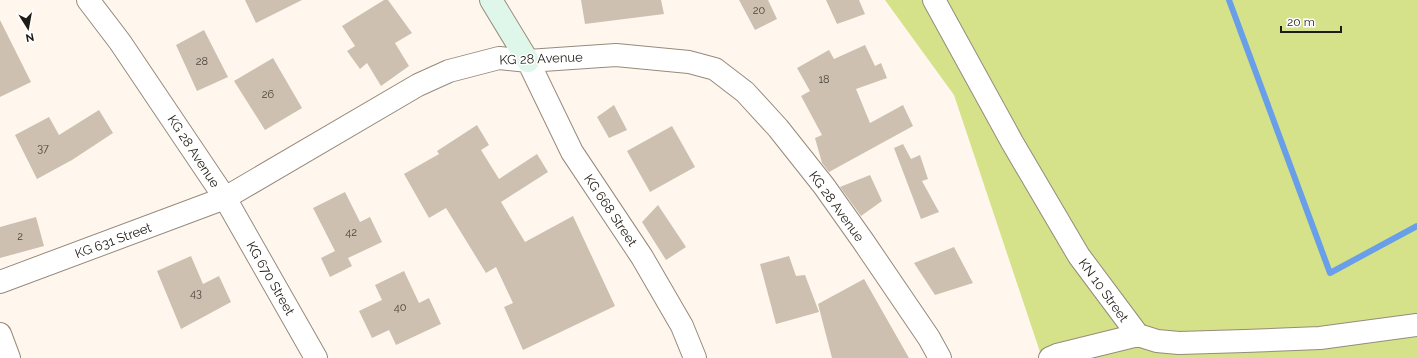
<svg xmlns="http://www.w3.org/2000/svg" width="1417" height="358" font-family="Raleway,sans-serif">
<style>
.green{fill:#d5e289}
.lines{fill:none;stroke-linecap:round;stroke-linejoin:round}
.stream{stroke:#699ee9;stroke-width:6}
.building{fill:#cdc0b0}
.street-casing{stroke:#978a7c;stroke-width:24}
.secondary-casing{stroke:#978a7c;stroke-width:24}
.street{stroke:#fff;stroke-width:22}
.secondary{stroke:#def7ea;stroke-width:22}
.labels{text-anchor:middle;stroke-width:3;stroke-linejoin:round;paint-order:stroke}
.number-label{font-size:11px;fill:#4a443c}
.street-label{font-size:13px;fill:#1f1b15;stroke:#fff}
</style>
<rect width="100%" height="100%" fill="#fff6ed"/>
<path class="green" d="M885,0H1417V358H1042L954,95Z"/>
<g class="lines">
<path class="stream" d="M1229,0L1330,273L1417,226"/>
</g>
<path class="building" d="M245,0H302L256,23Z
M384,0H388L412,33L395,43L409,66L381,86L367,63L360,69L347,51L355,46L342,26Z
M581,0H661L664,14L585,24Z
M739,0H768L777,19L755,30Z
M826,0H859L865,14L837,24Z
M0,20L31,82L0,97Z
M204,30L228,77L197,91L176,45Z
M865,45L875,66L881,63L887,78L856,89L870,123L903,105L913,126L829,172L822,163L815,138L822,135L801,96L810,91L797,68L829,50L834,59Z
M273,58L302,108L265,130L234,81Z
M614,105L627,130L609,138L597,117Z
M99,110L113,133L72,160L37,179L15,135L49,117L59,135Z
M477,125L489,145L481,150L499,179L537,154L548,172L501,202L525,242L573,216L615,306L523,350L504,307L513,303L496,267L486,273L446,208L429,218L404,174L439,154L437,151Z
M672,126L695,167L650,192L627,151Z
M903,144L911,159L920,155L928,179L922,181L939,212L921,219L894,148Z
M870,175L882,201L861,216L840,187Z
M345,192L360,222L370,217L382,242L348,258L352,266L330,277L321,258L335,251L313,208Z
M658,205L686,247L666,260L642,222Z
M36,217L44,246L0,258V227Z
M954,247L973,283L935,295L914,263Z
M191,256L203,284L219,276L231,302L181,329L157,271Z
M789,256L796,276L805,275L819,312L776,324L760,264Z
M404,271L419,303L429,298L441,324L396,345L389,330L372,338L359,311L382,300L375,285Z
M864,279L909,358H832L818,304Z"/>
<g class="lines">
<g class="street-casing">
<path id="street" d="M88,0L120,42L225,198L418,85L449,71L499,58L528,61L616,55L689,62L715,69L745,92L778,128L824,186L863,241L929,338L940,358
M934,0L1012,142L1079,256L1138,335L1157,341L1179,343L1245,341L1320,338L1417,325
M528,61L572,152L642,257L682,326L695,358
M0,282L225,198L316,358
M0,334L9,358
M1050,358L1057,355L1138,335"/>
</g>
<g class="secondary-casing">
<path id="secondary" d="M491,0L528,61"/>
</g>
<use href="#street" class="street"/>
<use href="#secondary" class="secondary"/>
</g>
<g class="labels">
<g class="number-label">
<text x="759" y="14">20</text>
<text x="202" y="65">28</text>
<text x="824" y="83">18</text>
<text x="268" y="98">26</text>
<text x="43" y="152">37</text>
<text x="351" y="236">42</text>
<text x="20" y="240">2</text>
<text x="196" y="297">43</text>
<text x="400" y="311">40</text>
</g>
<g class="street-label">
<text transform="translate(541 58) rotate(-2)" y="5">KG 28 Avenue</text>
<text transform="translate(194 151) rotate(57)" y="5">KG 28 Avenue</text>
<text transform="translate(837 206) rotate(54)" y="5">KG 28 Avenue</text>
<text transform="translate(611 210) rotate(56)" y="5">KG 668 Street</text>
<text transform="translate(113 240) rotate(-20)" y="5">KG 631 Street</text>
<text transform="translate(271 278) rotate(60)" y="5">KG 670 Street</text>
<text transform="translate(1104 290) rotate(54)" y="5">KN 10 Street</text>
</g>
</g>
<g transform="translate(28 28) rotate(169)" stroke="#ffffff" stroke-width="3" paint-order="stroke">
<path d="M0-3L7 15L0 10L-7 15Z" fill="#1f1b15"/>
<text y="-6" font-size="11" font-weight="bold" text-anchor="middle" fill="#1f1b15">N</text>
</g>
<path d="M1281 26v6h60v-6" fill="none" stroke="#1f1b15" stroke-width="2"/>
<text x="1287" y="26" font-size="12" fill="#1f1b15" stroke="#ffffff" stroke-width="3" paint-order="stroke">20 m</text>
</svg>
